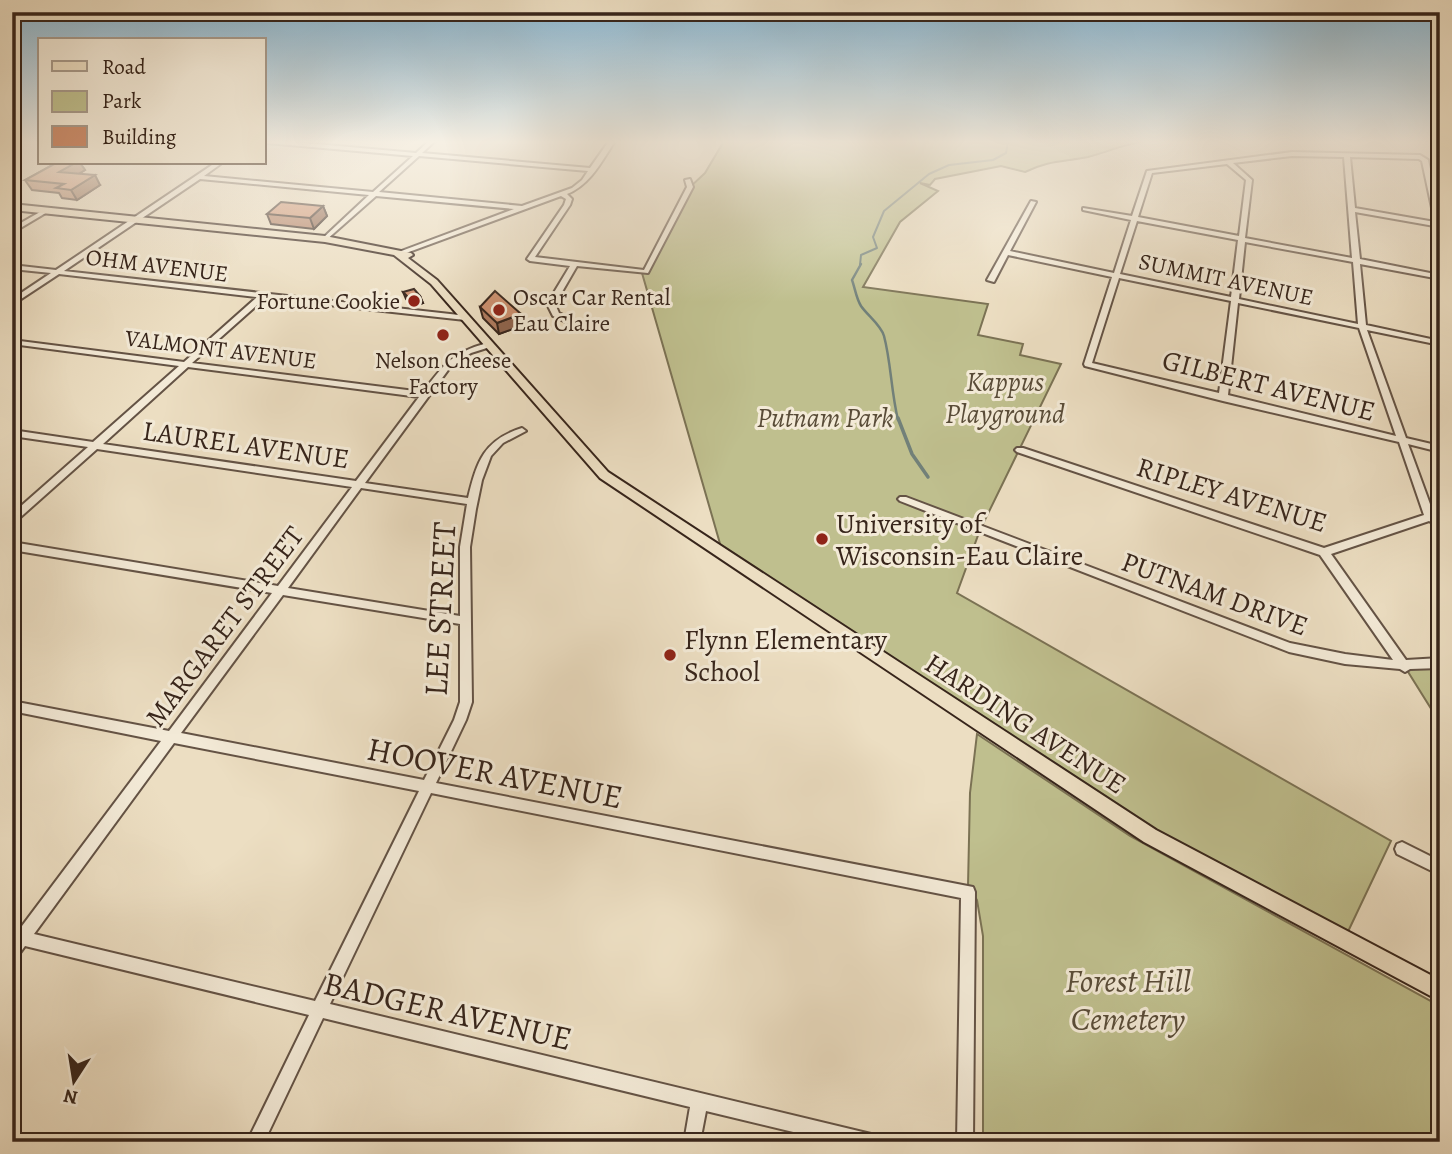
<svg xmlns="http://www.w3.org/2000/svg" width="1452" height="1154" font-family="Alegreya,serif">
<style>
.green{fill:#bfbf8e;stroke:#7b7254;stroke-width:2}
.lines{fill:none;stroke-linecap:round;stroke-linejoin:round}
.stream-far2{stroke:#728079;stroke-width:2}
.stream-far1{stroke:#728079;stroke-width:2.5}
.stream{stroke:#728079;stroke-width:3.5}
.minor-casing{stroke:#645345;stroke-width:4}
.major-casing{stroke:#37251b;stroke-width:4}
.minor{fill:#f3ead7;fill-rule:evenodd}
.major{fill:#ecdec2;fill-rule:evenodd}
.wall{fill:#af7b5f;stroke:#37251b;stroke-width:2}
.shaded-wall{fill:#8f644d;stroke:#37251b;stroke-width:2}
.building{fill:#cc8f6e;stroke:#37251b;stroke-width:2}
.poi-dot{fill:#8f2418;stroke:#f3ead7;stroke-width:2.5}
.labels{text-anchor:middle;stroke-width:6;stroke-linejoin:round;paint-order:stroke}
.far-street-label{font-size:23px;fill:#37251b;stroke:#f3ead7}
.far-poi-label{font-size:23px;fill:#37251b;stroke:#f3ead7;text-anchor:start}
.park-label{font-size:28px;font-style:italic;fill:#594c38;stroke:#f3ead7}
.street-label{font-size:28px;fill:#37251b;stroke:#f3ead7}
.poi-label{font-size:28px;fill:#37251b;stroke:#f3ead7;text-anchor:start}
.near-street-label{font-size:33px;fill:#37251b;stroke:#f3ead7}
.near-park-label{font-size:33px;font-style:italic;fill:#594c38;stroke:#f3ead7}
</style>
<rect width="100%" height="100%" fill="#ecdec2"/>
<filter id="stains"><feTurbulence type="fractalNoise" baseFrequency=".00286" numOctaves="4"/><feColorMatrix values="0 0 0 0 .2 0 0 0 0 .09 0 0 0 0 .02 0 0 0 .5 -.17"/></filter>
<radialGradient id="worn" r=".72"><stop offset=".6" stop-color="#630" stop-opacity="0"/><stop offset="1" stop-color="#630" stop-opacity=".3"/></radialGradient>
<path class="green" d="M724,141H1147C1126,143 1108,152 1088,157C1063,162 1049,160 1025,172L1001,166L935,179L930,185L920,183L938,191L900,222L863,287L988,304L978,335L1023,344L1020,355L1061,364L980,530L957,593L1391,841L1344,940L1150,836L723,554L642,273L646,271L690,187L705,173Z
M1440,663V723L1405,667Z
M977,734L1130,836L1440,1006V1142H983V936L977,900L968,886L970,793Z"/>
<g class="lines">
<path class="stream-far2" d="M860,265L861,255L877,248L873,237L884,211L929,174L949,165L993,160L1006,153L1008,141"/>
<path class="stream-far1" d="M861,264L852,280C855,288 856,298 861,306C867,315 881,325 884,336C891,362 891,391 898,420"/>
<path class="stream" d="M898,418L912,454L928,477"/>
<g class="minor-casing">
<path id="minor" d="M264,141H283L416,153L429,141H435L422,153L590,168L609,141H615C602,161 590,185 567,194L572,199L570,205L535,257L644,270L687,187L685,180L690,179L693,187L648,273L577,266L555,304L559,313L573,320L574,322L570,324L553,316L547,304L570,266L530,261L527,259L564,205L566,199L561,196L398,256L396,255V253L514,209L376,196L325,241L323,240V238L369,195L200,179L64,271L468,316L469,318L465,320L265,298L192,363L423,392C444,364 452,353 487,343H490V347L471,353L451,366L365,483L468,498C477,461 484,440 522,428L526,431L503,443L491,456L482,480L476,509L470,547L472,702L466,720L436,783L973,887L975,892L973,1142H957L961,898L431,793L330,1004L871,1134L877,1136L879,1142H835L706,1111L700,1142H684L690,1107L323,1018L264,1142H247L309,1015L25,946L17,957L12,959V929L19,930L161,741L12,711V701L169,731L272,593L12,550V542L278,586L352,487L97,449L15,522L12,523V514L88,447L12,436V430L93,442L179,366L12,344V340L184,362L257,297L59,274L12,305V299L51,273L12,269V265L56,270L215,163H222L204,176L373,192L413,156L267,143ZM419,156L588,171L582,180L572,188L522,206L379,192ZM188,367L419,397L356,481L103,444ZM361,488L467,504L460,547V616L288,588ZM283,595L460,624V702L454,720L424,780L181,733ZM174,743L419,791L315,1001L34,934Z
M1292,152L1420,155L1428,160L1440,214V227L1355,212L1360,259L1440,275V279L1360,264L1366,325L1440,341V345L1367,330L1406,438L1440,446V452L1408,444L1434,515L1440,519V527L1429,521L1331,554L1406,660L1440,658V668L1410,669L1405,672L1400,669L1345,664L1289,652L900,501L898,499L900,497H906L1290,643L1345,654L1393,660L1320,555L1017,452L1015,450L1017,448H1023L1324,548L1424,515L1399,442L1223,401L1085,366L1084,364L1112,277L1008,255L994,282L987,280L1031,201L1036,202L1010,251L1114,273L1131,220L1083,210V208L1132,216L1147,171ZM1292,156L1344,157L1352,258L1245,238L1252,180L1233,163ZM1350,157L1419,159L1422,161L1435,222L1355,208ZM1227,164L1246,180L1239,236L1138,217L1152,173ZM1137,221L1238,240L1231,297L1120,274ZM1245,242L1353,262L1358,324L1239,299ZM1119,278L1231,301L1219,393L1092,363ZM1238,303L1359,328L1396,436L1228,395Z
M47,208L50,210L49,211L12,233V228Z
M1402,842L1440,861V875L1397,854L1395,849L1397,844Z"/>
</g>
<g class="major-casing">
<path id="major" d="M12,204L325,236L411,253L413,255L408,258L437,280L608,472L1156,830L1440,980V1001L1144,842L600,478L431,284L394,255L325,242L12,210Z"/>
</g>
<use href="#minor" class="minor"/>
<use href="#major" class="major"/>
</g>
<path class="wall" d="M56,163H80L85,170L79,174L100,185L77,200L62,198L59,193L32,190L25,180Z
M323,206L327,216L314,229L271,224L267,214Z
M403,292L420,296L423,303L412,306L406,299Z
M480,307L524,325L499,334L483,318Z"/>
<path class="shaded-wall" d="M75,163H80L85,170L65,182L59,172Z
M95,175L100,185L77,200L71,190Z
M323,206L327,216L314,229L310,218Z
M420,296L423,303L412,306L410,299Z
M521,314L524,325L499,334L497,323Z"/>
<path class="building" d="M56,163H75L59,172L95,175L71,190L56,188L64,184L25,180Z
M281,202L323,206L310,218L267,214Z
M414,289L420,296L410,299L403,292Z
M495,291L521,314L497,323L480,307Z"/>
<linearGradient id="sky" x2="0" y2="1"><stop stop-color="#88b7d4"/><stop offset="0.47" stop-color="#f6f0e4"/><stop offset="1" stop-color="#f6f0e4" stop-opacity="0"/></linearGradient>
<rect width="1452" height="302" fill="url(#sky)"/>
<g class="poi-dot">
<circle cx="414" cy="301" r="7"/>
<circle cx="499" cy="310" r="7"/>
<circle cx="443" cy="335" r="7"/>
<circle cx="822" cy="539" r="7"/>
<circle cx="670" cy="655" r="7"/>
</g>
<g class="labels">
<g class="far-street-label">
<text transform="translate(157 265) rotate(7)" y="8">OHM AVENUE</text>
<text transform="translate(1226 279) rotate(12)" y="8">SUMMIT AVENUE</text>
<text transform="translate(221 349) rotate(7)" y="8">VALMONT AVENUE</text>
</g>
<g class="far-poi-label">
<text x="513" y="305">Oscar Car Rental<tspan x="513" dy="26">Eau Claire</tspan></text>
<text x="400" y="309" text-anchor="end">Fortune Cookie</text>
<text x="443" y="368" text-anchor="middle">Nelson Cheese<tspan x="443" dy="26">Factory</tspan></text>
</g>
<g class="park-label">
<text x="1005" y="391">Kappus<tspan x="1005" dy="32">Playground</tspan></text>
<text x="825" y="427">Putnam Park</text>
</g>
<g class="street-label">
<text transform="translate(1269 385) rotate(14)" y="10">GILBERT AVENUE</text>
<text transform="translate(246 444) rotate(8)" y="10">LAUREL AVENUE</text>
<text transform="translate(1232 494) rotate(17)" y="10">RIPLEY AVENUE</text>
<text transform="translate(1215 593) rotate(20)" y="10">PUTNAM DRIVE</text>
<text transform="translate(224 626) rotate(-53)" y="10">MARGARET STREET</text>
<text transform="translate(1026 723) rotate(33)" y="10">HARDING AVENUE</text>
</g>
<g class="poi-label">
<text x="836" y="533">University of<tspan x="836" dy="32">Wisconsin-Eau Claire</tspan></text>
<text x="684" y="649">Flynn Elementary<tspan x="684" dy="32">School</tspan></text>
</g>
<g class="near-street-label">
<text transform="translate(439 609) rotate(-87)" y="12">LEE STREET</text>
<text transform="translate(495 772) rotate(11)" y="12">HOOVER AVENUE</text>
<text transform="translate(448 1010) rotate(13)" y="12">BADGER AVENUE</text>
</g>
<g class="near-park-label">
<text x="1128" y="992">Forest Hill<tspan x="1128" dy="38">Cemetery</tspan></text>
</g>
</g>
<rect width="1452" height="1154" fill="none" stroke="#ecdec2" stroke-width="42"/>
<rect x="14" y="14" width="1424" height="1126" fill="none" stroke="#37251b" stroke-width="3.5"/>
<rect x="21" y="21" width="1410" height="1112" fill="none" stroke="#37251b" stroke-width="2"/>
<rect x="38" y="38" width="228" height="126" fill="#f3ead7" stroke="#a89b8c" stroke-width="2"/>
<rect x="52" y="61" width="35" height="10" fill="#ecdec2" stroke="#a89b8c" stroke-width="2"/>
<text x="102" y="74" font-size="21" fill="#37251b">Road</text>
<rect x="52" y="91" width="35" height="21" fill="#bfbf8e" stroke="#a89b8c" stroke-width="2"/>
<text x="102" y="108" font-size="21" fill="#37251b">Park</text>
<rect x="52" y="126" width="35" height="21" fill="#cc8f6e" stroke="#a89b8c" stroke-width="2"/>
<text x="102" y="144" font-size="21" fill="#37251b">Building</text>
<g transform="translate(74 1081) rotate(192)" stroke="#f3ead7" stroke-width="5" paint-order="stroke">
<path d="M0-5L12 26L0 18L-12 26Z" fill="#37251b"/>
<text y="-10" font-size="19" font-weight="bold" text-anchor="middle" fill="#37251b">N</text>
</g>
<rect width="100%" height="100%" filter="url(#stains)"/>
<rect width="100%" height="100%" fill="url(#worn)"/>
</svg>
